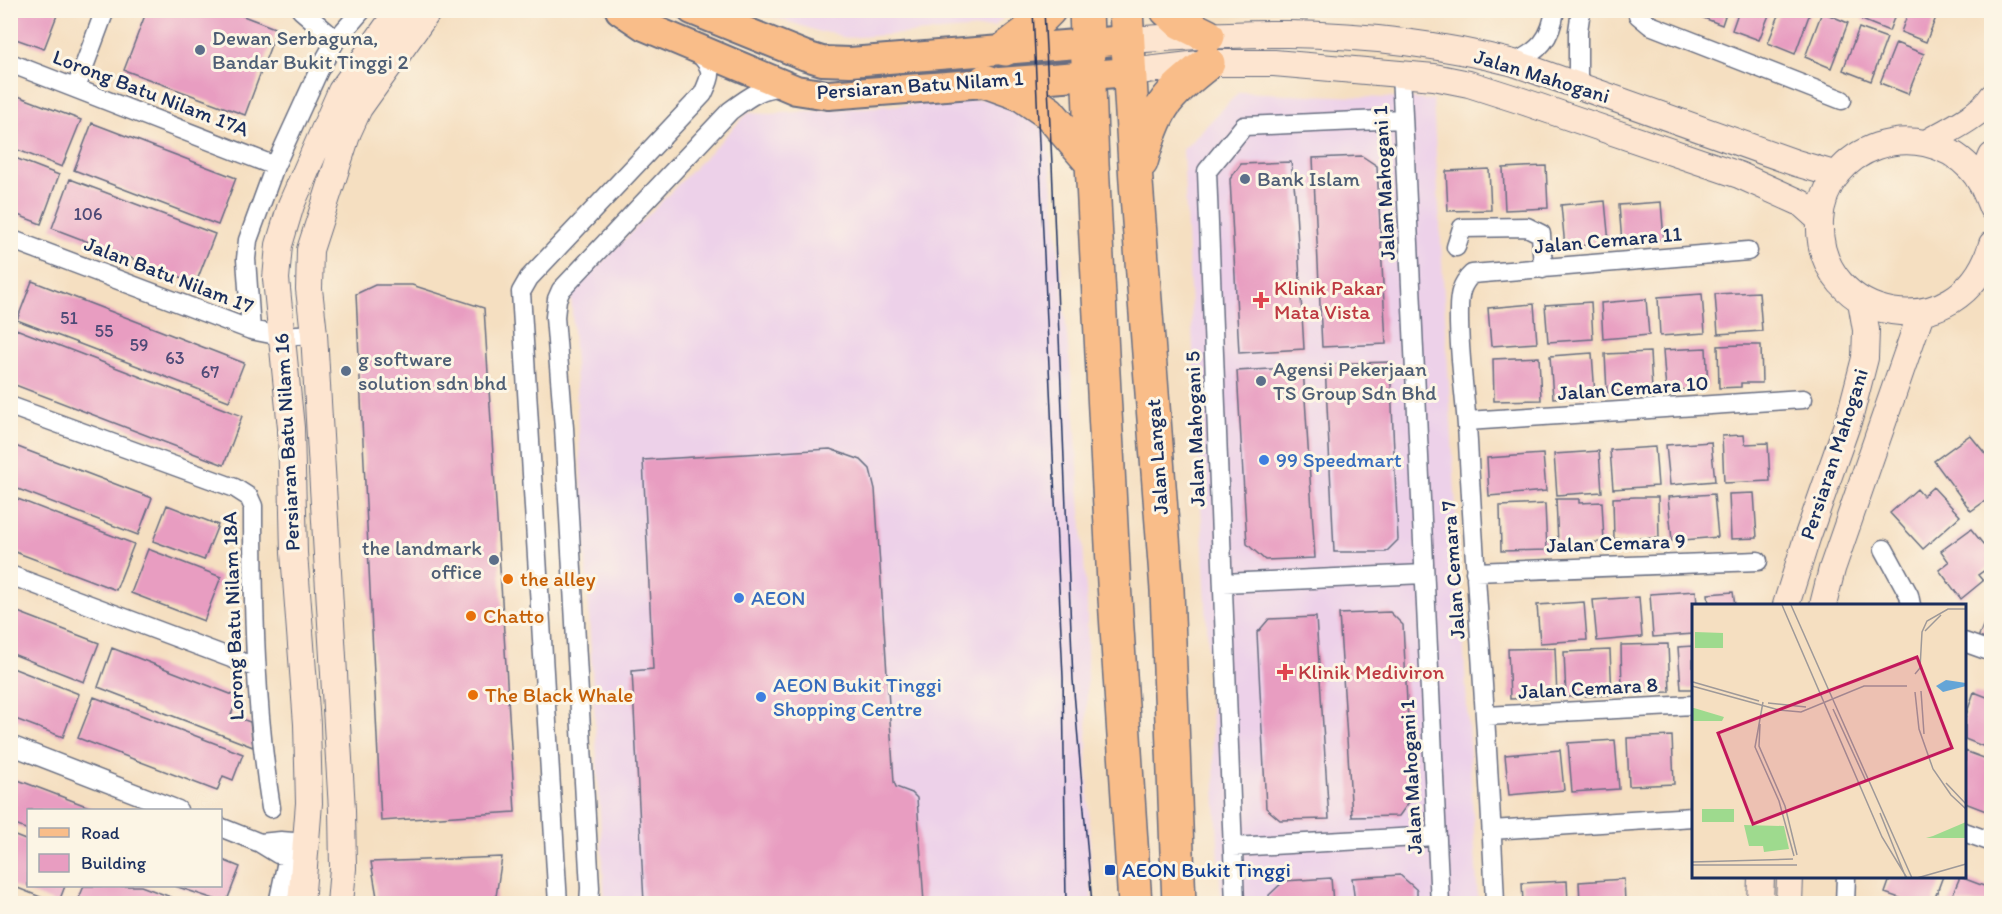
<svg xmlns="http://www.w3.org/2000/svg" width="2002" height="914" font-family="Itim,sans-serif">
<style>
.built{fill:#edd1e9}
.building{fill:#e89dc1}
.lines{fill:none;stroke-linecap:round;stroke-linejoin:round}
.street-casing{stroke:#676d81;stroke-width:21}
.secondary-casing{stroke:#676d81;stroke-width:28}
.primary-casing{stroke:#676d81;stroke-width:32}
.highway-casing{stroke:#676d81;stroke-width:36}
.street{stroke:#fff;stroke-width:18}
.secondary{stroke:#fde5d0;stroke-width:26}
.primary{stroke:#f9bd89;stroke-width:28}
.highway{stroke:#f9bd89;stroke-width:33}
.tram{stroke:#1b2f5e;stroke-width:1.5}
.service-dot{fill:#5c6f8a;stroke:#fcf5e5;stroke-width:2}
.health-dot{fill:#e0444e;stroke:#fcf5e5;stroke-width:2}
.shop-dot{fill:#3f7fe0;stroke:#fcf5e5;stroke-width:2}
.food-dot{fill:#e8710a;stroke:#fcf5e5;stroke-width:2}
.transit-dot{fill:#1a4fb4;stroke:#fcf5e5;stroke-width:2}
.labels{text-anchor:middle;stroke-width:6;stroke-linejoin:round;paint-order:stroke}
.number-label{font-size:18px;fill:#4e4a77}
.service-label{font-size:21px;fill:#4e5e75;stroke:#fcf5e5;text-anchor:start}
.street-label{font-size:21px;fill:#1b2f5e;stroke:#fcf5e5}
.health-label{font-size:21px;fill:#be3a42;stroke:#fcf5e5;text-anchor:start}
.shop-label{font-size:21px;fill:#366cbe;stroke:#fcf5e5;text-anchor:start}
.food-label{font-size:21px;fill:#c56008;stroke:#fcf5e5;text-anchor:start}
.transit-label{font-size:21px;fill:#164399;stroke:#fcf5e5;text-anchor:start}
.inset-road{fill:none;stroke:#9e9999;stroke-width:1.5}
.view{fill:#c2185b;fill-opacity:0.15;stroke:#c2185b;stroke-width:3}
.inset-edge{fill:none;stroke:#1b2f5e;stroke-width:3}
</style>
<rect width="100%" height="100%" fill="#fcf5e5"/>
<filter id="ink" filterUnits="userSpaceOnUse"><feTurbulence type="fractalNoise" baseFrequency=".0167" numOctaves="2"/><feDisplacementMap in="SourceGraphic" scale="12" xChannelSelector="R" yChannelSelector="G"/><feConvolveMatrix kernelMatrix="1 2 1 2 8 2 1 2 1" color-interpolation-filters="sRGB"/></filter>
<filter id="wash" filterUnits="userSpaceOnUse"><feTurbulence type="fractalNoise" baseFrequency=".008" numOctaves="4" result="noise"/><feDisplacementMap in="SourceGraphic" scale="24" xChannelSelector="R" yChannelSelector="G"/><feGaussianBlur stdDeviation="1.35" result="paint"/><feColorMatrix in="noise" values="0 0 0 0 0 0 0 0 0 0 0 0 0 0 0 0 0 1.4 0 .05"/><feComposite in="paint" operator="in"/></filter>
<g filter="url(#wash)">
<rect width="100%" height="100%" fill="#f5dfc1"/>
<path class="built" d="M756,11H1010L994,27L845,38L830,32H820Z
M1239,92L1433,100L1478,903H1221L1183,150Z
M999,98L1018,101L1048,137L1075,419L1087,606V760L1092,903H605L571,294L748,113L770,114Z"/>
<g id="blocks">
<path class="building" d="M10,10H59L44,49L10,37Z
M147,10H228L277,29L245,115L124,70Z
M1698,10H1727L1722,25L1696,15Z
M1739,10H1771L1759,40L1732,30Z
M1781,10H1811L1795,54L1768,43Z
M1866,10H1897L1889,31L1862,20Z
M1909,10H1939L1926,42L1901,32Z
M1822,12L1848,23L1831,68L1805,57Z
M1859,28L1887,38L1871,81L1843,70Z
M1896,43L1924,54L1908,94L1880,83Z
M10,93L81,120L62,167L10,147Z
M92,123L236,178L218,225L74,170Z
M10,156L59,175L41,224L10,212Z
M1362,156L1377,166L1386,344L1322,347L1313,158Z
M1291,162L1295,193L1304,349L1239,353L1230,179L1241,164Z
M1546,166L1548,208L1505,210L1503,168Z
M1489,169L1491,210L1448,211L1446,171Z
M70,179L215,234L196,283L52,228Z
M1605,201L1609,243L1565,247L1561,205Z
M1661,202L1664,240L1622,243L1619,205Z
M10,274L18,276L11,296H10Z
M32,281L244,363L229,401L17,320Z
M375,285H412L484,308L515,812L381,821L356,294Z
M1759,292L1762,331L1718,334L1715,294Z
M1702,294L1705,333L1660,336L1658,297Z
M1646,299L1649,335L1603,339L1601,303Z
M1591,302L1593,339L1548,342L1545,305Z
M1534,304L1537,343L1491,346L1488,308Z
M16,329L242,416L224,465L10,383V344Z
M1741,345H1761L1762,383H1741V387L1719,388L1718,346Z
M1706,348L1708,388L1666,391L1663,350Z
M1650,352L1652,390L1607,392L1605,354Z
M1592,353L1595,395L1553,398L1550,356Z
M1539,357L1541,400L1494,401L1493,359Z
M1390,362L1398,540L1386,552H1334L1325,364Z
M1303,367L1315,558L1265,560L1247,544L1237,371Z
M1744,435L1745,444L1768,443L1770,481L1724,483L1722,436Z
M1970,435L1992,462V496L1971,511L1934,461Z
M1711,442L1715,481L1670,485L1666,445Z
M10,444L152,498L138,535L10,486Z
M1655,447L1658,486L1613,489L1610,450Z
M830,449L861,460L870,469L875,489L894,782L896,787L912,793L917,798L924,903H644L632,671L653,669L643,460Z
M1599,451L1602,492L1557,495L1554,454Z
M1543,454L1546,491L1489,496L1487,458Z
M1933,487L1960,516L1923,549L1890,513L1917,489L1923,496Z
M1754,493L1757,538L1731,539L1729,494Z
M1714,494L1718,537L1672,541L1668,497Z
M10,496L134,544L116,590L10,550Z
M1636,497H1658L1659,538L1614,539L1613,498Z
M1556,499H1579V503L1602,502L1604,542L1558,544Z
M1545,504L1547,550L1501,551L1500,506Z
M167,505L218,525L204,560L153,541Z
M1971,529L1992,555V565L1978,575L1983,581L1961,599L1939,570L1949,562L1941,551Z
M148,549L221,577L204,621L131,593Z
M1696,591L1697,605H1693V634L1653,637L1650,594Z
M1733,592L1735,605H1709L1708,594Z
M1639,597L1642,637L1597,641L1593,600Z
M1584,602L1587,640L1540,643L1537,605Z
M1992,604V643L1978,638Z
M10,609L99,643L84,682L10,653Z
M1390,612L1403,625L1412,798L1399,816L1352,817L1339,614Z
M1316,617L1329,819L1280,820L1266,808L1257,633L1269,619Z
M1668,644L1670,692L1622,693L1621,645Z
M1693,646V689H1681L1678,647Z
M112,648L238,697L231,715L250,722L253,747L98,687Z
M1555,648L1557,697L1510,699L1508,649Z
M1610,650L1612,695L1566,697L1564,652Z
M10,667L79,694L63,737L10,717Z
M1974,692L1992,699V715L1988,714L1987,719L1992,720V750L1965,739V718Z
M94,697L243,754L233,780L223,776L217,791L78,738Z
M1672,736L1674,784L1629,786L1627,738Z
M1615,740L1619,789L1572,792L1568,743Z
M1560,750L1564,790L1509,795L1505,755Z
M1965,751L1992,761L1991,813L1965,803Z
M10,777L97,810H28V830L10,823Z
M10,834L28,841V886H65L58,904L10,885Z
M502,857L495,903H378L371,862Z
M220,859L240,867L226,903L175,886H220Z
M1400,875L1417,890V903H1355L1352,878Z
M1891,876H1943L1933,903H1914L1885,893Z
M1960,877L1992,889V903H1949Z
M1331,878L1333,903H1269V895L1284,881Z
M1624,879L1625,903H1580L1579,882Z
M1567,881L1568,903H1523L1522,883Z
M84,886H141L187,903H77Z"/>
</g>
</g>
<g filter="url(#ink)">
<use href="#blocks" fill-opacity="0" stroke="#676d81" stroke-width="1.5"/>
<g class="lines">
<g class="street-casing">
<path id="street" d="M301,10L336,40
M1637,10L1638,15L1650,25L1842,100
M10,63L275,166
M1514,63C1539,51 1551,39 1555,10
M1401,73L1440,904
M1578,85V31L1581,10
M76,88L105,10
M10,239L251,330L281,336L314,334
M1456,247L1462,228L1527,227L1541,234L1543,269
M251,330L246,259L248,240L275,166L319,70L336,40L362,10
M10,406L235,488L249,497L253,506C253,608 255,708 271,808
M1467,421L1803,399
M1884,549L1909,595L1911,605
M1475,572L1758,561
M10,575L255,667
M1223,583L1424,574
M1964,642L1992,652
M1486,716L1693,705
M10,745L178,810
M220,827L260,843L278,854L305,860
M1492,830L1693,817
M1964,832L1992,842
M260,843L281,841L306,843
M1233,847L1436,836
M278,904L288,856
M558,904L521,292L529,278L703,94C713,72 714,70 697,51
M589,904L590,888L564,428L555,317L557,299L561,290L730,111C746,99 765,84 786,88
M1235,904L1207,171L1244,126L1403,119
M1495,904C1489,749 1476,596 1468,442C1466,398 1458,354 1459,310C1459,295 1461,284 1472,274L1748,251
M1845,904L1846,876"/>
</g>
<g class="secondary-casing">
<path id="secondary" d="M1127,40C1180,37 1234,33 1287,34C1363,35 1441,44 1514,63L1796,163L1837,175
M1129,72L1208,63H1274L1434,77L1469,84L1522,101L1739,175L1801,203L1820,220
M1926,143C1945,132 1980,116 1992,97
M1981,182L1992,156
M1992,208C1986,193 1981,179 1970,168C1919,115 1824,145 1820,221C1815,323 1961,352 1992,244
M1786,605L1807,538L1850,416L1865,358L1866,330L1861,301
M1823,605L1832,569L1921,313
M301,904L309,803L307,724L294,553L291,428L276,279L279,245L291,205L341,91L399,10
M340,904L343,868L342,810L314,334L309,289L310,250L348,132L359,108L429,10
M1760,904L1761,876
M1789,904L1790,876"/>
</g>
<g class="primary-casing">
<path id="primary" d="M620,10L644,26L796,90L828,95L1129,72
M692,10L806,56L822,61L850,62L1127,40"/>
</g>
<g class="highway-casing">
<path id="highway" d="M1086,10L1092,163L1114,583L1135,904
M1126,10L1136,182L1167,590L1179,904
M1167,10L1180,22L1208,36
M1005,49L1026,33L1049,10
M985,81L1021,94L1049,113L1092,163
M1141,162C1156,108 1164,97 1208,63"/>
</g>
<use href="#street" class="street"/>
<use href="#secondary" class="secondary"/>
<use href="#primary" class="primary"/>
<use href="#highway" class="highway"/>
<path class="tram" d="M1033,10L1063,677L1066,904
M1044,10L1052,164L1073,680L1092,904"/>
</g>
</g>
<g class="service-dot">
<circle cx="200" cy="50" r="6"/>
<circle cx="1245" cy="179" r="6"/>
<circle cx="346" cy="371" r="6"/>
<circle cx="1261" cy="381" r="6"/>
<circle cx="494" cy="560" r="6"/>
</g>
<g class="health-dot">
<path d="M1258 291h6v6h6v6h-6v6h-6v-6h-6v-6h6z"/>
<path d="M1282 663h6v6h6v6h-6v6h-6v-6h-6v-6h6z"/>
</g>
<g class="shop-dot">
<circle cx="1264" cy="460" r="6"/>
<circle cx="739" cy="598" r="6"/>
<circle cx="761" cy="697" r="6"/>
</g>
<g class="food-dot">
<circle cx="508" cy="579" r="6"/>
<circle cx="471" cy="616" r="6"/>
<circle cx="473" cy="695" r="6"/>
</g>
<rect class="transit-dot" x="1104" y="864" width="12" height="12" rx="3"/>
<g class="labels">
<g class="number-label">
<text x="88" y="220">106</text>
<text x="69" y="324">51</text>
<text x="104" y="337">55</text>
<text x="139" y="351">59</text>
<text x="175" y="364">63</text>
<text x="210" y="378">67</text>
</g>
<g class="service-label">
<text x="212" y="45">Dewan Serbaguna,<tspan x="212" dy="24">Bandar Bukit Tinggi 2</tspan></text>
<text x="1257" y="186">Bank Islam</text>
<text x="358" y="366">g software<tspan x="358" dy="24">solution sdn bhd</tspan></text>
<text x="1273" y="376">Agensi Pekerjaan<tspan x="1273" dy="24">TS Group Sdn Bhd</tspan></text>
<text x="482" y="555" text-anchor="end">the landmark<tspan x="482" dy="24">office</tspan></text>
</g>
<g class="street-label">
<text transform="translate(1542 76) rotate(17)" y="7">Jalan Mahogani</text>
<text transform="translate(920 85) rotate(-4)" y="7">Persiaran Batu Nilam 1</text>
<text transform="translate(151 93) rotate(21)" y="7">Lorong Batu Nilam 17A</text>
<text transform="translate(1384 183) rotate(-93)" y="7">Jalan Mahogani 1</text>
<text transform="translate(1608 240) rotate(-5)" y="7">Jalan Cemara 11</text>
<text transform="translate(169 275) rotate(21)" y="7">Jalan Batu Nilam 17</text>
<text transform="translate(1633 388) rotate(-4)" y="7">Jalan Cemara 10</text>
<text transform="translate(1195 429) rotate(-92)" y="7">Jalan Mahogani 5</text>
<text transform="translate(287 442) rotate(-93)" y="7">Persiaran Batu Nilam 16</text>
<text transform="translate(1834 454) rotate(-72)" y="7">Persiaran Mahogani</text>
<text transform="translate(1157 457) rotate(-94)" y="7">Jalan Langat</text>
<text transform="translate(1616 543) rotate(-2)" y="7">Jalan Cemara 9</text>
<text transform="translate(1453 570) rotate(-94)" y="7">Jalan Cemara 7</text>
<text transform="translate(233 616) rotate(-92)" y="7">Lorong Batu Nilam 18A</text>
<text transform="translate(1588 688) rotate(-3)" y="7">Jalan Cemara 8</text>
<text transform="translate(1411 777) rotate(-93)" y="7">Jalan Mahogani 1</text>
</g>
<g class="health-label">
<text x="1274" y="295">Klinik Pakar<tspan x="1274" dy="24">Mata Vista</tspan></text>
<text x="1298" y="679">Klinik Mediviron</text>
</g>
<g class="shop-label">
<text x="1276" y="467">99 Speedmart</text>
<text x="751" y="605">AEON</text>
<text x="773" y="692">AEON Bukit Tinggi<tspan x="773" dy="24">Shopping Centre</tspan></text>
</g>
<g class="food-label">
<text x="520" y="586">the alley</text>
<text x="483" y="623">Chatto</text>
<text x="485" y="702">The Black Whale</text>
</g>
<g class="transit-label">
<text x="1122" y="877">AEON Bukit Tinggi</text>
</g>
</g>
<g transform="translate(1692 604)">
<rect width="274" height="274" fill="#f5dfc1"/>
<path d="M3,28L31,29V44H3ZM0,104H2L32,113L30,117H0ZM10,205H42V218H10ZM274,218V234H234L241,232ZM52,221L92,222L97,245L72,248L71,242H57Z" fill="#9eda8e"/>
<path d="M254,76L274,79V82L251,88L244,82Z" fill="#64a5d7"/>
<path class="inset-road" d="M90,1L190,233L215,274M99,1L220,274M233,27L249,11M223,70L228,64L230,28L235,17L256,5H274M1,78L67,97M0,82L87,106L109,108L172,82H215M229,87L232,130M223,88L227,125L241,165L259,191L274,205M71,98L63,143L87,197L102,252M76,99L114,103M141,105L174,177M68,120L67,142L93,202L105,251M254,179L274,200M188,209L214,274M0,258L101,255M0,261H105M225,274L274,260"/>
<path class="view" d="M225,53L260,144L61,220L26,129Z"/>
<rect width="274" height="274" class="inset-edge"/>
</g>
<rect width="2002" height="914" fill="none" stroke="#fcf5e5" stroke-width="36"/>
<rect x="27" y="809" width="195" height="78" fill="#fcf5e5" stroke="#a2a6af" stroke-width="1.5"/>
<rect x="39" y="828" width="30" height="9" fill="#f9bd89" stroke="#a2a6af" stroke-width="1.5"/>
<text x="81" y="839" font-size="18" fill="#1b2f5e">Road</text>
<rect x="39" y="854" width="30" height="18" fill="#e89dc1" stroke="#a2a6af" stroke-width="1.5"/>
<text x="81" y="869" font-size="18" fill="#1b2f5e">Building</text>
</svg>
